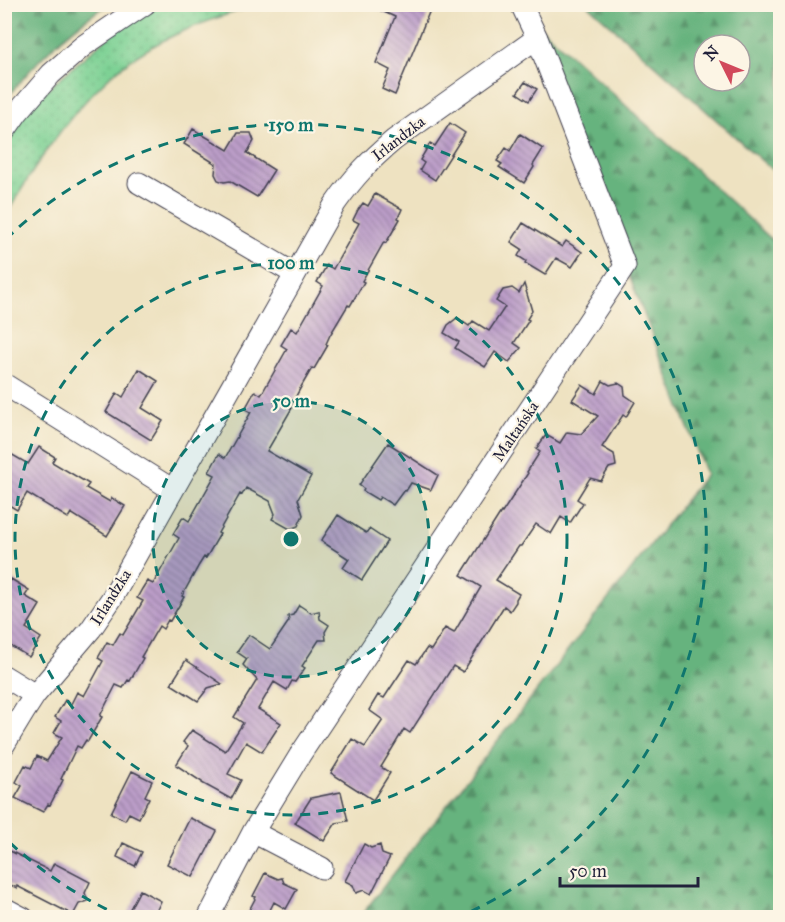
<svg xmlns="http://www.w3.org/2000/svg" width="785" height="922" font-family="'IM FELL Great Primer',serif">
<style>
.grass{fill:url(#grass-dots);stroke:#507a68;stroke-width:1.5}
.forest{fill:url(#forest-firs);stroke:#446a5c;stroke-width:1.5;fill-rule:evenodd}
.building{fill:url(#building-back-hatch)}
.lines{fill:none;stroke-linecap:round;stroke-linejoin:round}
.minor-casing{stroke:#413f4f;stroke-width:23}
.minor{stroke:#fff;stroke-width:21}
.ring{fill:none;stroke:#0f766e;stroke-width:3;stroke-dasharray:10 8}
.labels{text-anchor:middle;stroke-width:4.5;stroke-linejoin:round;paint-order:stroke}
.street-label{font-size:16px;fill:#22223b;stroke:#fcf5e5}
.centre{fill:#0f766e;stroke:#fcf5e5;stroke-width:3}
.ring-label{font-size:18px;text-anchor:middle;font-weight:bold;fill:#0f766e;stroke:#fcf5e5;stroke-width:4.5;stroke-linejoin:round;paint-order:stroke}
</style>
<defs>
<pattern id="grass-dots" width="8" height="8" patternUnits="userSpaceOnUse" patternTransform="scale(1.5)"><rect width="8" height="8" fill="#7dd194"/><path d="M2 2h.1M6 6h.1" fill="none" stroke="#6cb380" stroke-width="1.8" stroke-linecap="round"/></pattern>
<pattern id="forest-firs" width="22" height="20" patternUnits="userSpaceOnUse" patternTransform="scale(1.5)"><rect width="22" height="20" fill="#66b37e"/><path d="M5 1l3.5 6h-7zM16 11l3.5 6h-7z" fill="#549168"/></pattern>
<pattern id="building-back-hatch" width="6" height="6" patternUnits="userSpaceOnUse" patternTransform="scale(1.5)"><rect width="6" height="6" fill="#bb9dc8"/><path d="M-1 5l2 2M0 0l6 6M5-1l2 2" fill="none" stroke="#9880a4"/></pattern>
</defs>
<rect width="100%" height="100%" fill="#fcf5e5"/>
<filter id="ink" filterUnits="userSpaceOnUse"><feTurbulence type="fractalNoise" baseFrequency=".0167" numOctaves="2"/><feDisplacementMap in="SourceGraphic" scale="12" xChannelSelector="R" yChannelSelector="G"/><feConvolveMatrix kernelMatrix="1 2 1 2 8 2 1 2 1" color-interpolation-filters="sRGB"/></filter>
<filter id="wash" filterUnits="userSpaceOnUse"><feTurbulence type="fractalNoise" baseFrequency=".008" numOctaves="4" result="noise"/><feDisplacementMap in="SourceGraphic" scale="24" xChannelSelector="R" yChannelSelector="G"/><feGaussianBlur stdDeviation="1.35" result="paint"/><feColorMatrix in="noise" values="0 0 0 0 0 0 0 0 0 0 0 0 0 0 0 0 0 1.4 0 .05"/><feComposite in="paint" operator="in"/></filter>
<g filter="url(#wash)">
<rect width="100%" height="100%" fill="#eee2c1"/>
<path class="grass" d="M145,5H259C204,20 146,42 105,81C63,121 33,169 5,217V132L13,119Z"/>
<path class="forest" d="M5,4H108V5C69,27 32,65 5,101Z
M588,5H780V177ZM704,45H740V81H704Z
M524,12L780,247V917L359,918L706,474L537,38Z"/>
<g id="blocks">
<path class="building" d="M366,4H418L430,10L395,95L382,89L390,70L376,63L395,17Z
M525,82L537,89L529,101L517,93Z
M450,123L465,133L435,180L420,170L424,163L420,160L430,143L435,146Z
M193,129L228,150L238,133H251L254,141L247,153L274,170L257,197L230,181L224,182L218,180L215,174L216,164L184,144Z
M520,134L543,149L533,165L534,167L524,183L499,167L502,164L497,161L506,148L510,151Z
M375,194L402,209L398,218L400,219L386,243L384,242L362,281L364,282L350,306L348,305L330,335L326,344L328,345L314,369L312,368L301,387L290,407L292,408L267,451L311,476L298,499L303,515L298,526L290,529L272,519L275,514L270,501L246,488L242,495L240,494L218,533L220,534L206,558L204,557L199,565L182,596L184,597L170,621L168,620L163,629L159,626L141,657L143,658L130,681L128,680L123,688L116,685L100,716L102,717L88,741L86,740L81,748L77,746L61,779L63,780L50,805L48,804L43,812L15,798L22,786L16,782L25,765L31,768L37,756L47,761L62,737L54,733L61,721L55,717L65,700L71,704L77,692L84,696L103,661L98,658L107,642L113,645L120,633L123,635L143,601L137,598L142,589L147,581L153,584L179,538L173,534L183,517L189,521L215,475L209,472L219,454L225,458L251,412L245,409L255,391L261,395L287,349L281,345L291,328L297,332L323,286L317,282L327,265L333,269L359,223L353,220L358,210L363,203L368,206Z
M523,223L562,247L566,241L582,252L572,267L556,258L545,275L525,263L526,261L518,256L522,249L511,242Z
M524,284L532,311L527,319L529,320L514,343L521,348L509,362L495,352L485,367L455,348L459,342L444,333L448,325L457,318L469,326L473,321L489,331L505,307L496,301L503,290L512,288L519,293Z
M139,369L158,381L142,408L163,421L151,440L106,412L117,393L123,397Z
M603,381L610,385L618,383L624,387L625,395L635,402L626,417L623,415L602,447L614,454L616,466L609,468L601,481L590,478L577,499L583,503L570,523L561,517L551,534L536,524L521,546H519L496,580L519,594L516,599V602L510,611L504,606L463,672L453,666L410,733L404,729L381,767L390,773L373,800L331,773L352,739L365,747L383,720L369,710L378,695L384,698L409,660L416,664L427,648L431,650L445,628L454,633L481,587L461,575L501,512L502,513L528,473L527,472L540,452L536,449L546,435L560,443L567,432L581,434L598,416L572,400L582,385L596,394Z
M388,443L438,475L431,490L411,483L406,491L404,490L393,505L380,497L378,500L363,491L364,489L359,485Z
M39,447L55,457L52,462L89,484L86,488L110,502L112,498L125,506L107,536L71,513L68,518L27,493L17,510L4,502V450L28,464Z
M338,515L366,533L369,529L387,541L362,580L343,568L349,559L321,541Z
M11,579L29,590L25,596L40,605L26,628L41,638L29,657L4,642V590Z
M299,605L311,613L319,611L320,619L329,625L325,632L326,640H319L302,666L305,668L295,682L292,681L287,690L274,682L258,709L281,723L262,752L246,742L228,774L241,780L231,799L202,783V782L176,765L188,746L183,742L192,730L225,751L243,723L234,717L257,680L243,665L247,659L237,652L249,635L270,649L289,621L288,616L293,615Z
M186,660L222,684L208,688L198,701L171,684Z
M132,771L152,781L145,796L149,798L139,818L129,813L125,820L111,813Z
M341,792L348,821L336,823L324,841L295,823L311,798Z
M190,818L217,831L193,877L167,864Z
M123,843L142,852L135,866L117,857Z
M364,844L371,848L380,845L382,854L390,857L371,894L364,890L356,893L353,885L345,881Z
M4,848L50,871L54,863L90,882L85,893L88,901L79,904L73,915L17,886V888L4,882Z
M265,873L278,879L282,878L284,883L297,889L286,909L274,902L266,918H245L256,897L253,896Z
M140,890L161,901L153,918H125Z"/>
</g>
</g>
<g filter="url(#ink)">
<use href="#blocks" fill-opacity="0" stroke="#413f4f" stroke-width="1.5"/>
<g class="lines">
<g class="minor-casing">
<path id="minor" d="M4,132L18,112L51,74L83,46L145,4
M139,183L295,274
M4,384L173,490
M4,676L35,695
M4,745L24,712L35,695L91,629L112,598L335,204C354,177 369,161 394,140L537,38
M253,832L322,868
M4,908L23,918
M208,918L253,832L300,755L625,266L537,38L521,4"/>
</g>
<use href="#minor" class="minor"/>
</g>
</g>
<circle cx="291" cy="539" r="138" fill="#0f766e" fill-opacity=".12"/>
<g class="ring">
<circle cx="291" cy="539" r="138"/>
<circle cx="291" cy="539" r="276"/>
<path d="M123 917A414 414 0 0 1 6 839M6 239A414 414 0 1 1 459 917"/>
</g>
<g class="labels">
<g class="street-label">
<text transform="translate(398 138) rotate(-38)" y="6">Irlandzka</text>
<text transform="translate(515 431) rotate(-56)" y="6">Maltańska</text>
<text transform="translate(110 597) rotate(-58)" y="6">Irlandzka</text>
</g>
</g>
<circle cx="291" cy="539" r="9" class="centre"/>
<g class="ring-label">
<text x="291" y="131">150 m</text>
<text x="291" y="269">100 m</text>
<text x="291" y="407">50 m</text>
</g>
<rect width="785" height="922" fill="none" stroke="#fcf5e5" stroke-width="24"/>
<g transform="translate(722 63) rotate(313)"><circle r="28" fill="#fcf5e5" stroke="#a5a1a1" stroke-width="1.5"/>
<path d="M0-4.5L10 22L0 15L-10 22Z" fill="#d1495b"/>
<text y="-9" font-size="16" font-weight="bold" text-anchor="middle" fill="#22223b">N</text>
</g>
<path d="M560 877v9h138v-9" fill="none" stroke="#22223b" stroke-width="3"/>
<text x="569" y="877" font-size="18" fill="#22223b" stroke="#fcf5e5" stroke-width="4.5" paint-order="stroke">50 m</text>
</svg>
